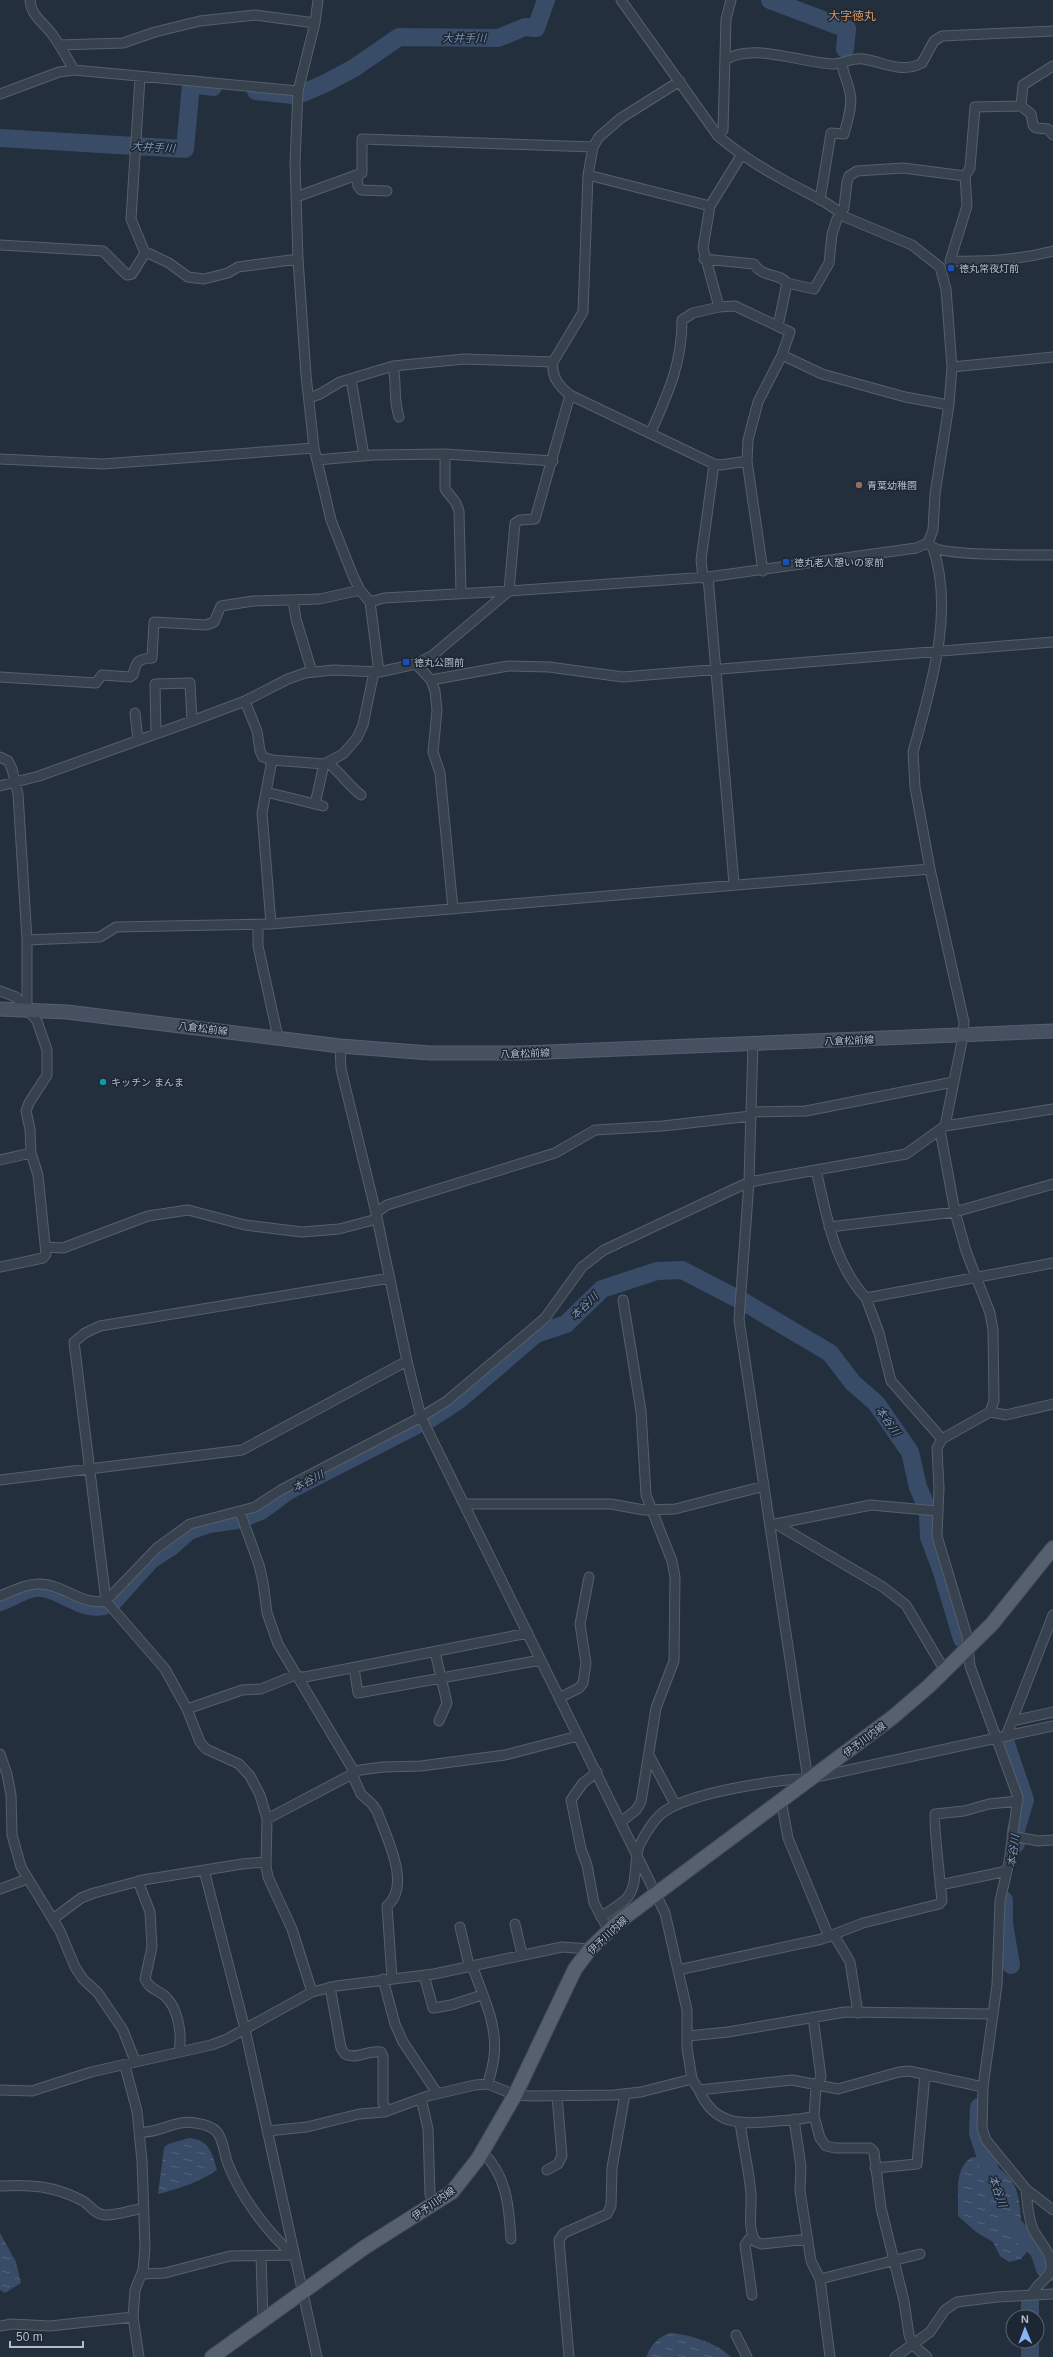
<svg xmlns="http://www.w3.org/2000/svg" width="1053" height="2357" font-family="Arial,'Noto Sans JP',sans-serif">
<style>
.water{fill:url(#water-ripples)}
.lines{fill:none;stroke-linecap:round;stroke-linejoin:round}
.river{stroke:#394c67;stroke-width:18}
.minor-casing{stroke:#565f6c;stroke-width:11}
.secondary-casing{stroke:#565f6c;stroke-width:15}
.primary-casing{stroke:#414a57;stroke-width:16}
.minor{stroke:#38414e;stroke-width:9}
.secondary{stroke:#465061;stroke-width:13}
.primary{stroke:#56606e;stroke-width:14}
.transit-dot{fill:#1a4fb4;stroke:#1d2633;stroke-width:1.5}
.education-dot{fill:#8d6e63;stroke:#1d2633;stroke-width:1.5}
.culture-dot{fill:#0f9aa8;stroke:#1d2633;stroke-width:1.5}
.labels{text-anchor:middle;stroke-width:3;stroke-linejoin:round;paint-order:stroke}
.poi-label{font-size:10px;fill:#b4bcc9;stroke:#1d2633;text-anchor:start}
.street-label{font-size:10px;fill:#b4bcc9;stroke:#1d2633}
.water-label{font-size:11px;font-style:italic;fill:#7c92b1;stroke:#1d2633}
.quarter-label{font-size:12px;fill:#d59563;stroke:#1d2633}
</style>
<defs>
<pattern id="water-ripples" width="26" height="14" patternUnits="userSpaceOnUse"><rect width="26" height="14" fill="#394c67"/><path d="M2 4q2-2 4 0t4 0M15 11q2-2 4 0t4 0" fill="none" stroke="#53647b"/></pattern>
</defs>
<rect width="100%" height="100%" fill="#242f3e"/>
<path class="water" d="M189,2138C210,2140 212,2153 217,2170C199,2182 179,2189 158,2194L164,2148L168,2144Z
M972,2157C981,2157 987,2161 994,2165C1021,2182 1018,2197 1022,2225C1024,2234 1029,2240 1030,2248L1021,2259L1009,2262L1000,2256L993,2242L976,2232L958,2216C959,2197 953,2168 972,2157Z
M0,2233L16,2262L21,2283L5,2293L0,2290Z
M670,2333C689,2334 717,2343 731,2357H646C652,2344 657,2338 670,2333Z"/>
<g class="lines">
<path class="river" d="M770,0L847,29L845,49
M256,91L293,95
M303,93L326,83L354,68L399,37L498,38L525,27L536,28L546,0
M0,138L185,149L191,84L213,87
M744,1302L830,1353L853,1383L876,1403L910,1452L918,1487L926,1506
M430,1419L459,1400L536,1334L566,1324L602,1289L657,1271L682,1270L736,1298
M928,1516L929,1537L941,1569L962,1639
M246,1517L261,1511L288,1491L415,1426
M114,1601L151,1560L171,1547L189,1531L209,1524L237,1520
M0,1602C11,1599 22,1590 34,1588C59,1585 79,1612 104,1606
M1005,1741L1025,1800L1016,1830V1844
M1004,1900V1924L1011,1965
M979,2107L978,2133L995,2185
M1012,2224L1039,2251L1045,2269L1053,2272
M1030,2302V2317
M1030,2341V2357"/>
<g class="minor-casing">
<path id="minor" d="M30,0C31,16 43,22 52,34C60,45 67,58 74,70
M318,0L315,23L298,91L295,162L298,259L306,375L314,448L331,520L353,576L360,590L370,602L379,672
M59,45L123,43L155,32L200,21L255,15L315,23
M725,60C753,42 801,63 833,64C844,64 852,57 863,59C884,62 901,74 922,63L934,41L942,36L1053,31
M1053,66L1023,85L1021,106L975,107L970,168L965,176L967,206L950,261C987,262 1017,260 1053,251
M140,77L131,219L145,253
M680,81L621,118L599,137L593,147L588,175L583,312L553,362C551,377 559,386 570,395L714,464L721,465L747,461
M0,94L59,72L74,70L298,91
M1021,106L1031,114L1033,125L1036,128L1048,129L1053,135
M718,136L723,130L726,19L731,0
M742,154L710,206L703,248L719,307L735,306L790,332L782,355L758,402L748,440L747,461L763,571
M357,175L358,186L361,190L387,191
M588,175L710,206
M296,197L362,173V139L593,147
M820,200L831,133L844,134C847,122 853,106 850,93C848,82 843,74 842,63
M0,245L103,251L127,275L132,274L145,253L150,254L169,263L188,277L204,279L228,273L238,267L298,259
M704,259L754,264C764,279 778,272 787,283
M778,326L787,283L814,289L829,263L832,234L837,219L844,208L847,182L849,176L857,171L903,168L965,176
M782,355L822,374L905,397L949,405
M393,366C397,383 393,400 399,417
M952,367L1053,357
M351,379L364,456
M309,398L320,394L340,382L393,366L464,359L553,362
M651,432C668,393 682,364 682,320L693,313L719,307
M445,454V489L456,503L459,511L461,593
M0,459L103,464L314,448
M317,460L374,455L445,454L553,461
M931,546C941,556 1034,555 1053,555
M708,577L734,884
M703,578L701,560L714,464
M293,600L296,619L312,672
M370,602L384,598L509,591L515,523L520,520L535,519L570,395
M416,664L431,680L435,691L437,710L433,752L440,773L453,909
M0,677L96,683L102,675L130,677L133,675C136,661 138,659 152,658L154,622L206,625L214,622L221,606L253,601L320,599L360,590
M431,680L508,666L549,667L623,677L1053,642
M245,701L257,731L260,751L263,757L272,760L262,813L271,924
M135,713L138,740
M156,734L155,684L190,683L192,721
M0,757L8,761L12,769L18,794L27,940V1009
M272,760L324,764L343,754L357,738L363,725L374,672
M328,763C341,773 348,785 361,795
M0,786L39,776L192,721L245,701L288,679L305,673L333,670L379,672L416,664L433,655L509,591L708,577L916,548L928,543L933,530L935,494L949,405L952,367L946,289L940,267L912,245L845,217C829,202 807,193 787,182C763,169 739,154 718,136L621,0
M266,792L323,806
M315,804L324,764
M258,924V946L278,1037
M27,940L100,937L116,927L271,924L930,869
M0,991L16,997L37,1021L47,1050V1075L29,1103L26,1111L30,1129L31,1153L0,1160
M753,1042L749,1182L739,1320L807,1773L812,1778
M340,1046L341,1069L376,1213L407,1361L421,1417L645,1872L665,1913L687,2010V2048L692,2079L699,2090L792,2080L838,2089L899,2072L909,2071L983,2087
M751,1112L806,1111L953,1082
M945,1126L1053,1109
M940,1130L955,1212L966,1251L990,1313L993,1330L994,1401L990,1412L942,1439L937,1448L939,1488L937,1536L967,1636L970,1666L1018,1797L1009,1862L1000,1901L997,1985L983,2087L982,2128L986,2140L1026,2189L1053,2210
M816,1170C827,1216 833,1262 866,1298
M376,1213L387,1205L555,1153L595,1130L663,1126L751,1116
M829,1227L955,1212L1053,1184
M46,1247L63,1248L148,1216L188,1210L245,1225L302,1232L339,1229L377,1219
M0,1267L43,1258L46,1254L38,1175L31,1153
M990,1412L1006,1415L1053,1404
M942,1439L891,1381L879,1333L866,1298L1053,1263
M0,1480L242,1450L407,1361
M464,1504H611L644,1510L675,1509L764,1486
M240,1512L259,1565L263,1582L267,1613L278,1644L355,1773
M775,1524L871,1505L937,1511
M776,1524L883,1587L906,1605L945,1671
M0,1596C13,1591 27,1583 41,1584C65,1585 82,1606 106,1601L157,1548L190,1524L255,1507L281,1490L421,1417L447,1401L545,1318L582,1267L604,1250L749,1182L906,1154L945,1126L963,1036L964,1022L930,869L915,787L913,752C930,689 955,613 933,548
M435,1652L447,1703L439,1721
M354,1668L358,1693L541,1660
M559,1698L579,1688L583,1683L586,1663L580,1624L589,1577
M187,1709L242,1690L261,1689L293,1676L305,1677L528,1633
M1012,1721L1053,1712
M1006,1736L1053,1726
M0,1754L7,1774L11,1795L12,1835L21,1867L60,1931L75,1967L83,1979L98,1993L123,2030L135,2061
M649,1755L675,1804
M597,1772L583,1783L571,1800L581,1849L587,1865L594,1903L609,1931
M352,1774L361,1794L372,1804L377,1811C386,1837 412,1885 387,1906L392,1978
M781,1800L788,1838L829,1937
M267,1819L360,1770L383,1767L421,1766L505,1755L578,1736
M621,1822L636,1810L641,1802L656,1708L674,1661L675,1577L672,1561L646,1495L641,1411L623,1300
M1012,1836L1038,1841L1053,1840
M204,1870L245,2029L317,2357
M138,1881L150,1912L152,1947L145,1979C149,1989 158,1990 165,1996C179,2009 182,2035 179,2052
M940,1885L1007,1871
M0,1889L27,1879
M601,1917C609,1911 619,1906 626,1899C639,1886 633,1862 639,1846C645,1834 651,1823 661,1814C687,1792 777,1780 812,1778L1006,1736L1053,1615
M53,1919L81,1898L94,1893L143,1880L242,1864L266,1862
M515,1924L522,1954
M460,1927L469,1965
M834,1935L850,1962L858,2013
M472,1965C482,1995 498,2023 494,2057C493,2066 490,2075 488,2084
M678,1970L822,1939L863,1923L939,1904L942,1901C941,1890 933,1818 935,1814L964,1811L989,1804L1018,1801
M424,1975L433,2008L451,2005L482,1995
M383,1979L395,2024L403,2042L437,2093
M330,1987L341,2048L345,2054C356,2060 368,2050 381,2052L383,2056V2103L387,2111
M312,1992L292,1929L268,1877L266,1866L267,1819L260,1795L250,1776L239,1764L206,1749L200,1742L187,1709L165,1669L106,1601L74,1342L85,1333L100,1326L390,1278
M813,2017L821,2077L816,2088L814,2116L820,2138L826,2146L835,2148H870L874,2152L881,2208L904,2301L909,2335L913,2345L927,2357
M688,2036L728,2032L845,2012L993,2014
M125,2066L137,2111L142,2161L145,2248L143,2270L135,2290L133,2317L139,2357
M0,2090L32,2091L91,2072L211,2045L225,2040L312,1992L336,1986L434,1974L562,1947L590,1949
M699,2090C715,2127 742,2124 777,2121C789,2120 802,2120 814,2116
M421,2098L428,2129L430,2195L436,2204
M794,2119L801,2167L800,2191L811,2261L820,2279L830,2357
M740,2122C743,2146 749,2170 751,2194C752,2209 747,2229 756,2242L762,2244L808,2239
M267,2131L307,2127L359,2114L384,2112L428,2096L475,2085L488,2084L515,2095L532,2096L614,2095L641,2092L692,2079
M139,2132C159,2134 175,2119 195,2123C203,2124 212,2126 217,2132C224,2141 224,2154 228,2164C240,2195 268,2234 294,2255
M482,2152C507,2175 509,2207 511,2239
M875,2168L917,2164L925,2074
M547,2170L558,2164L562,2156L557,2096
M0,2186C30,2184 54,2186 81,2200C90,2204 94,2214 104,2215C116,2216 131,2210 144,2208
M1026,2189C1027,2202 1028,2217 1033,2229C1039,2242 1052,2252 1051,2268C1050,2279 1035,2284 1032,2295
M261,2256L263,2321
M142,2274L165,2273L230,2256L294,2255
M820,2279L920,2254
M752,2295L745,2245L749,2239L753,2238
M0,2326L12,2324L50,2326L133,2317
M736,2335L747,2357
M569,2357L559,2240L564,2233L607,2214L611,2206L612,2168L625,2094
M895,2357L930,2332L945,2310L957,2302L997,2297L1053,2294"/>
</g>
<g class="secondary-casing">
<path id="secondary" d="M0,1009L67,1012L340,1046L430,1053H524L1053,1031"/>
</g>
<g class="primary-casing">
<path id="primary" d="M212,2357L365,2247L452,2192L478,2159L515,2095L575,1969L590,1949L617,1923L893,1717L929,1686L992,1624L1053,1548"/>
</g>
<use href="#minor" class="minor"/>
<use href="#secondary" class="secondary"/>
<use href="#primary" class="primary"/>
</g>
<g class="transit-dot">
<rect x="947" y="264" width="8" height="8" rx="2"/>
<rect x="782" y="558" width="8" height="8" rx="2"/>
<rect x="402" y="658" width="8" height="8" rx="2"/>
</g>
<circle class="education-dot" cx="859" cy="485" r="4"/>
<circle class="culture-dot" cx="103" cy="1082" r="4"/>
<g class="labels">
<g class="poi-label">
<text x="959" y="272">徳丸常夜灯前</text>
<text x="867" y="489">青葉幼稚園</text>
<text x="794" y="566">徳丸老人憩いの家前</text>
<text x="414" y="666">徳丸公園前</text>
<text x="111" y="1086">キッチン まんま</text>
</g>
<g class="street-label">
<text transform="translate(203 1028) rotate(7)" y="4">八倉松前線</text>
<text transform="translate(849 1040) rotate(-2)" y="4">八倉松前線</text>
<text transform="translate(525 1053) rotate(-2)" y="4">八倉松前線</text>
<text transform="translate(864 1739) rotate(-37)" y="4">伊予川内線</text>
<text transform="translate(607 1935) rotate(-43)" y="4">伊予川内線</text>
<text transform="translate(433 2203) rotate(-35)" y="4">伊予川内線</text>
</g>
<g class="water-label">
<text x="464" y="42">大井手川</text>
<text transform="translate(153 147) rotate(4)" y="4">大井手川</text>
<text transform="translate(584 1306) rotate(-44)" y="4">本谷川</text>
<text transform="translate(888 1421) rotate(55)" y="4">本谷川</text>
<text transform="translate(308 1481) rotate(-27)" y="4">本谷川</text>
<text transform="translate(1013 1851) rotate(-83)" y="4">本谷川</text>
<text transform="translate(998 2191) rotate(71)" y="4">本谷川</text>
</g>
<g class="quarter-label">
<text x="852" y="20">大字徳丸</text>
</g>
</g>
<g transform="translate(1025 2329) rotate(359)"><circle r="19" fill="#1d2633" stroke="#59626f"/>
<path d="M0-3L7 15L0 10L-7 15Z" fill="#8ab4f8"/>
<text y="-6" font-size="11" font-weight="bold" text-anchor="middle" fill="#b4bcc9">N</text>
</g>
<path d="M10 2341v6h73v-6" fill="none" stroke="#b4bcc9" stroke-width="2"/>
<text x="16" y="2341" font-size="12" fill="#b4bcc9" stroke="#1d2633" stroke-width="3" paint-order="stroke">50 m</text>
</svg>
